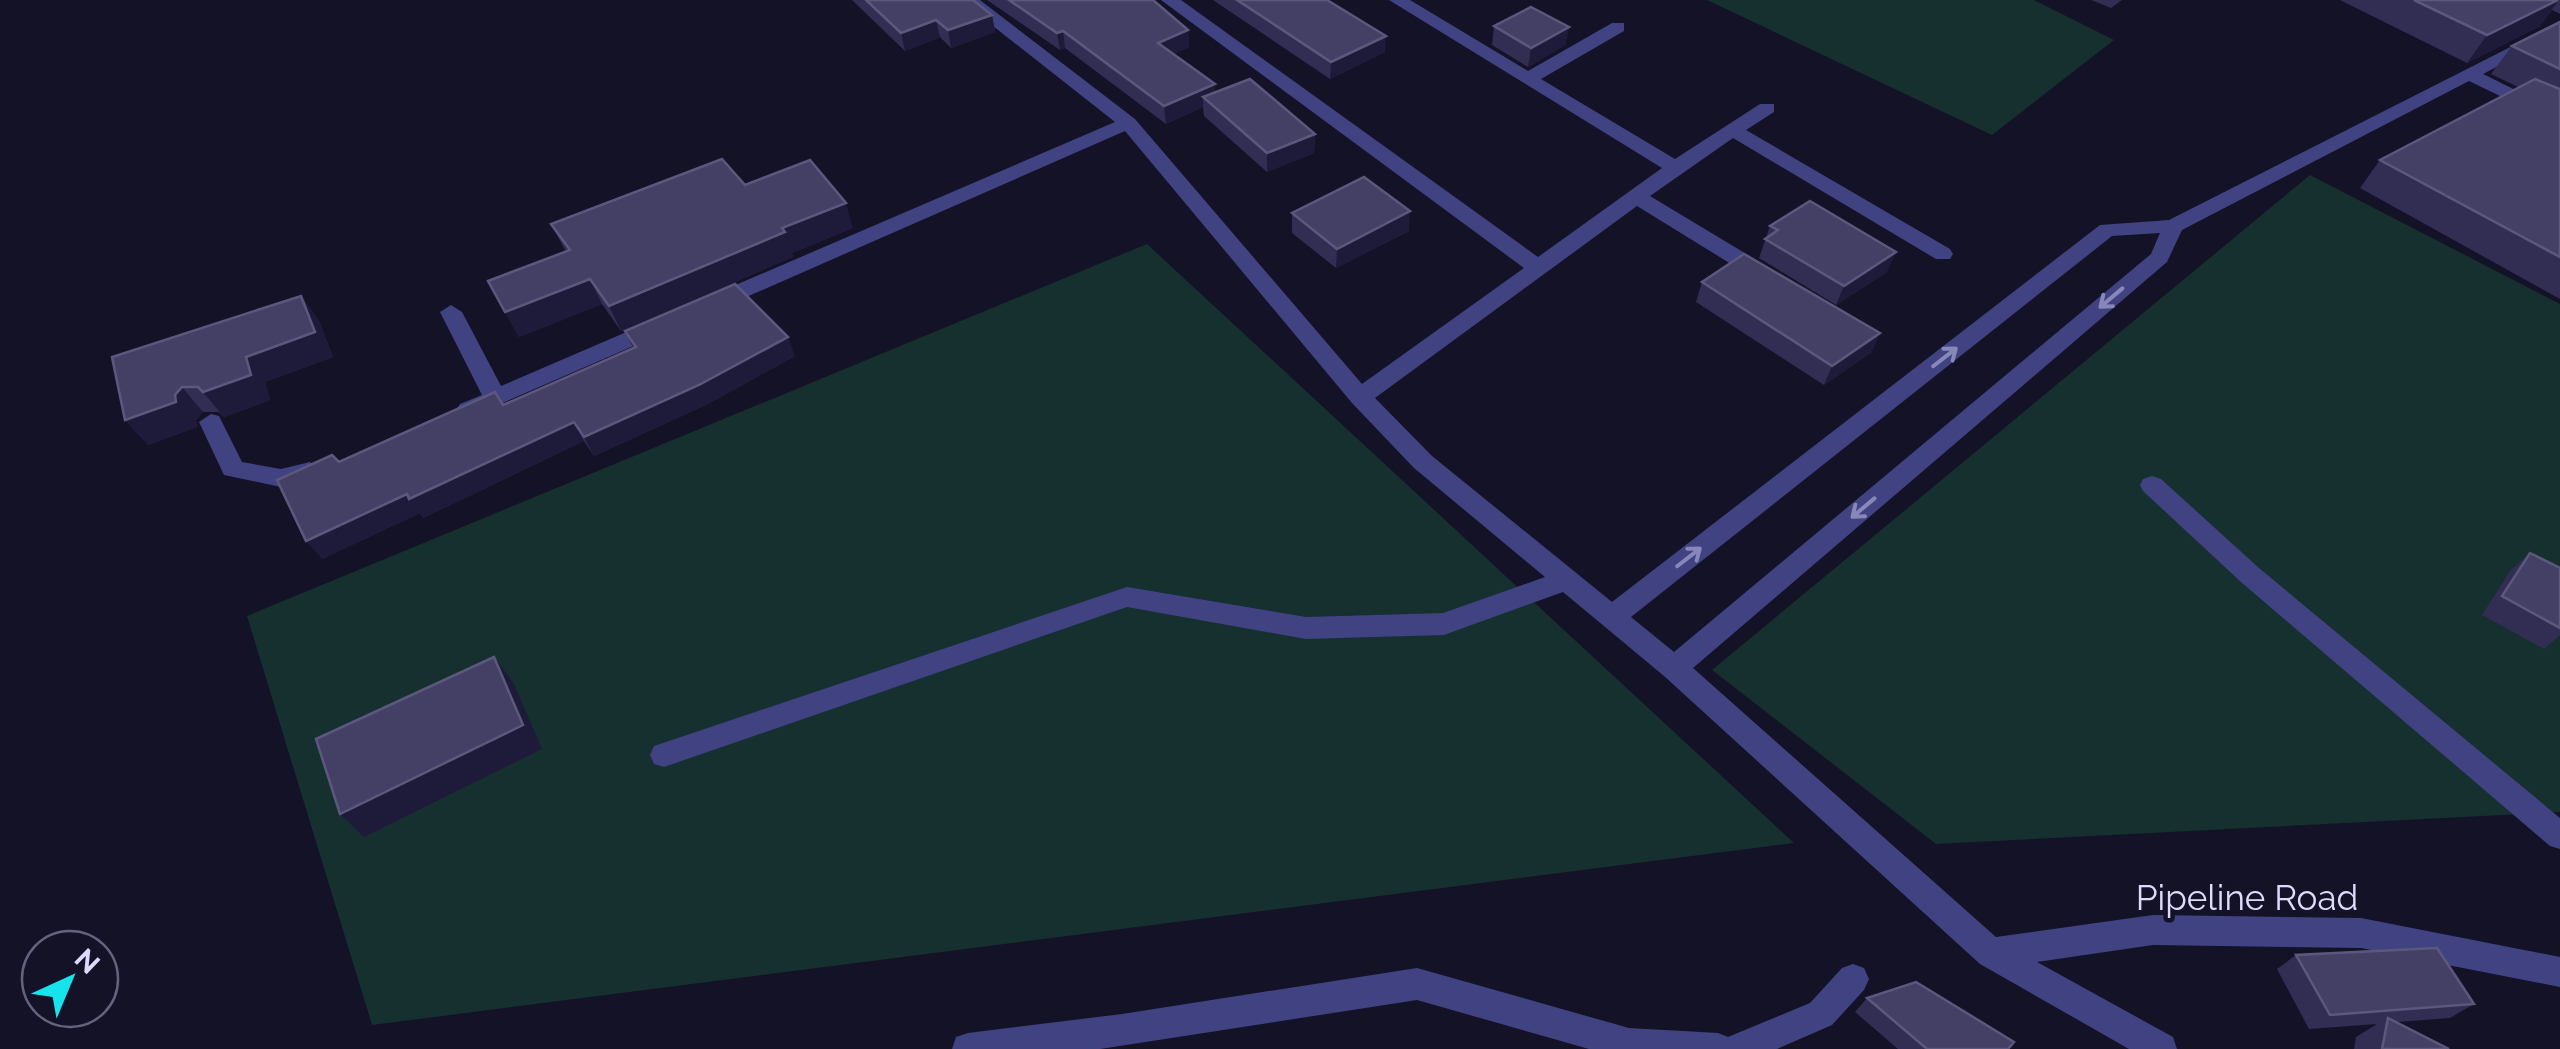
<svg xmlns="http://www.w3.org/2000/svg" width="2560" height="1049" font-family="Raleway,sans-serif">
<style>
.green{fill:#15302e}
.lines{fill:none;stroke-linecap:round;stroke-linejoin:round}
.minor{fill:#414282;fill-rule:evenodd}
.wall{fill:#322d53}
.shaded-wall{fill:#1e1a3a}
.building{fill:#444065;stroke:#5c587d;stroke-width:2.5}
.oneway{stroke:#8787b9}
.labels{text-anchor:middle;stroke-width:9;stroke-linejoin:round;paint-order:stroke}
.near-street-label{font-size:35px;fill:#dddbfc;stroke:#141227}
</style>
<rect width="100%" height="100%" fill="#141227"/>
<path class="green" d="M1707,0H2034L2114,40L1992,135Z
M2310,175L2560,304V812L1936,844L1712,670Z
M1147,244L1794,843L372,1025L247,616Z"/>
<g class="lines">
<path class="minor" d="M960,0H980L1135,119L1362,384L1524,268L1161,0H1181L1538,257L1662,168L1389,0H1410L1528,71L1612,23H1624V31L1541,79L1675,159L1760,104H1774V112L1746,130L1950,249L1953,254L1950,259H1936L1733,138L1650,196L1773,270L1776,275L1773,280H1757L1637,206L1375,398L1432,456L1612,602L2100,225L2169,220L2560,22V34L2483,74L2560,112V125L2469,81L2182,230L2167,262L1693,668L1996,937L2153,915L2361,918L2560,957V987L2361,948L2153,945L2037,962L2173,1037L2177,1049H2129L1980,964L1664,676L1563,592L1444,635L1306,639L1127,607L664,767L654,764L650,755L654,746L1127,587L1306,617L1443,613L1545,577L1414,468L1352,403L1125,131L719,309H703L700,304L703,299L1115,122ZM2160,233L2151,254L1674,652L1631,617L2112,236Z
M451,305L462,312L501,386L652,321H668L671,326L668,331L468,418L456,410L460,404L482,395L440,312Z
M211,414L219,416L242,462L281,469L310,462L322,471L319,477L281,487L224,475L199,422Z
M2152,476L2161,479L2259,568L2560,818V849L2550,846L2241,582L2143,491L2140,485L2143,479Z
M1853,964L1864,968L1869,979L1864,990L1832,1025L1777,1049H1589L1417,1000L1100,1049H952L956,1037L968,1033L1122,1014L1417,968L1629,1028L1718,1033L1728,1037L1810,1003L1842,968Z"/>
</g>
<path class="wall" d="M852,0H973L992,15L995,32L951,48L940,37L905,51Z
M987,0H1153L1188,30L1189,47L1173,54L1215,93L1315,134L1314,153L1267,172L1204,116L1203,107L1166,124L1065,48L1060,50Z
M1213,0H1327L1385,52L1330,79Z
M2091,0H2122L2111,8Z
M2340,0H2560V14L2552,10L2540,26L2467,63Z
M2560,22V299L2360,188L2380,160L2518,87L2491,74L2512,46Z
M1494,26L1569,27L1565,45L1528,67L1492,45Z
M745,185L853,228L792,253L793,257L621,331L602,304L519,337L488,281L566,252L551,224Z
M1292,213L1409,231L1336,268L1292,233Z
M1770,226L1887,272L1836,305L1759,258Z
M1702,282L1872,352L1824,385L1696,302Z
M301,296L319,321L333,357L265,382L270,400L224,417L219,412H203L196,420L197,427L148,445L125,420Z
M625,331L795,356L708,404L594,456L584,441L423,518L420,513L322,559L339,462L503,405L633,348Z
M2530,553L2560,568V635L2544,649L2482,615L2510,571Z
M2296,955L2474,1004L2450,1018L2397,1022L2449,1049H2354L2356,1037L2377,1024L2309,1029L2277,969Z
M1867,998L2008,1049H1898L1855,1012Z"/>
<path class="shaded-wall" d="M2558,0H2559L2540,26L2467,63L2487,35Z
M992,15L995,32L951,48L948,30Z
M936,20L940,37L905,51L901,33Z
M1569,27L1565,45L1528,67L1531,48Z
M1188,30L1189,47L1159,60L1158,43Z
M1063,31L1065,48L1060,50L1057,33Z
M1386,36L1385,52L1330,79L1331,62Z
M1215,84L1216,101L1203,97V107L1166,124L1164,106Z
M1315,134L1314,153L1267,172V153Z
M846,203L853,228L792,253L793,257L621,331L609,306L782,228Z
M1410,211L1409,231L1336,268L1337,249Z
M1896,252L1887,272L1836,305L1844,286Z
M590,279L602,304L519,337L505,312Z
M301,296L319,321L333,357L265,382L270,400L224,417L203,392L246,357Z
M1880,333L1872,352L1824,385L1832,366Z
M788,337L795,356L708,404L594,456L584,437Z
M182,387L203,412L196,420L197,427L148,445L125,420L175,395Z
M574,422L584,441L423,518L420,513L322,559L306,541L407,494Z
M494,657L513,682L542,749L364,837L340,814Z"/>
<path class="building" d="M866,0H973L992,15L948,30L936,20L901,33Z
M1009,0H1153L1188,30L1158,43L1215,84L1164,106L1063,31L1057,33Z
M1237,0H1327L1386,36L1331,62Z
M2414,0H2558L2487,35Z
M1531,7L1569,27L1531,48L1494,26Z
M2560,22V69L2512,46Z
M1250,79L1315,134L1267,153L1203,97Z
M2535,79L2560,89V257L2380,160Z
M722,159L745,185L810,160L846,203L782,228L785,232L609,306L590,279L505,312L488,281L570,250L551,224Z
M1364,177L1410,211L1337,249L1292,213Z
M1810,201L1896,252L1844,286L1765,239L1778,230L1770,226Z
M1744,254L1880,333L1832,366L1702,282Z
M735,284L788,337L699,385L584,437L574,422L409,499L407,494L306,541L277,480L332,455L339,462L495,392L503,405L636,347L625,331Z
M301,296L315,332L246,357L251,375L203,392L198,387H182L175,395L176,402L125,420L112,357Z
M2530,553L2560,568V628L2502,596Z
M494,657L523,725L340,814L316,739Z
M2437,948L2474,1004L2330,1015L2296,955Z
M1916,982L2014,1042L2008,1049H1927L1867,998Z
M2388,1018L2449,1049H2382Z"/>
<defs><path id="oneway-shaft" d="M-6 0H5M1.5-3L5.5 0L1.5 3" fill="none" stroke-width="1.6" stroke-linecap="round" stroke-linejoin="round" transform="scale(2.5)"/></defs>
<g class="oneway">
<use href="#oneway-shaft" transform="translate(2111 298) rotate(140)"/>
<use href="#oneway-shaft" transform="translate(1945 357) rotate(-38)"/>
<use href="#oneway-shaft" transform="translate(1863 508) rotate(140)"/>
<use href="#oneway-shaft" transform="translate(1689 557) rotate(-38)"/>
</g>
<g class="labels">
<g class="near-street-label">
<text x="2247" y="910">Pipeline Road</text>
</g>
</g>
<g transform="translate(70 979) rotate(44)"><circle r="48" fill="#141227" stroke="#64627c" stroke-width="2.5"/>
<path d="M0-8L18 38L0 25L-18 38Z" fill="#17e3ec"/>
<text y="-15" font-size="28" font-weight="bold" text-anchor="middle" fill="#dddbfc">N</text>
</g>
</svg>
